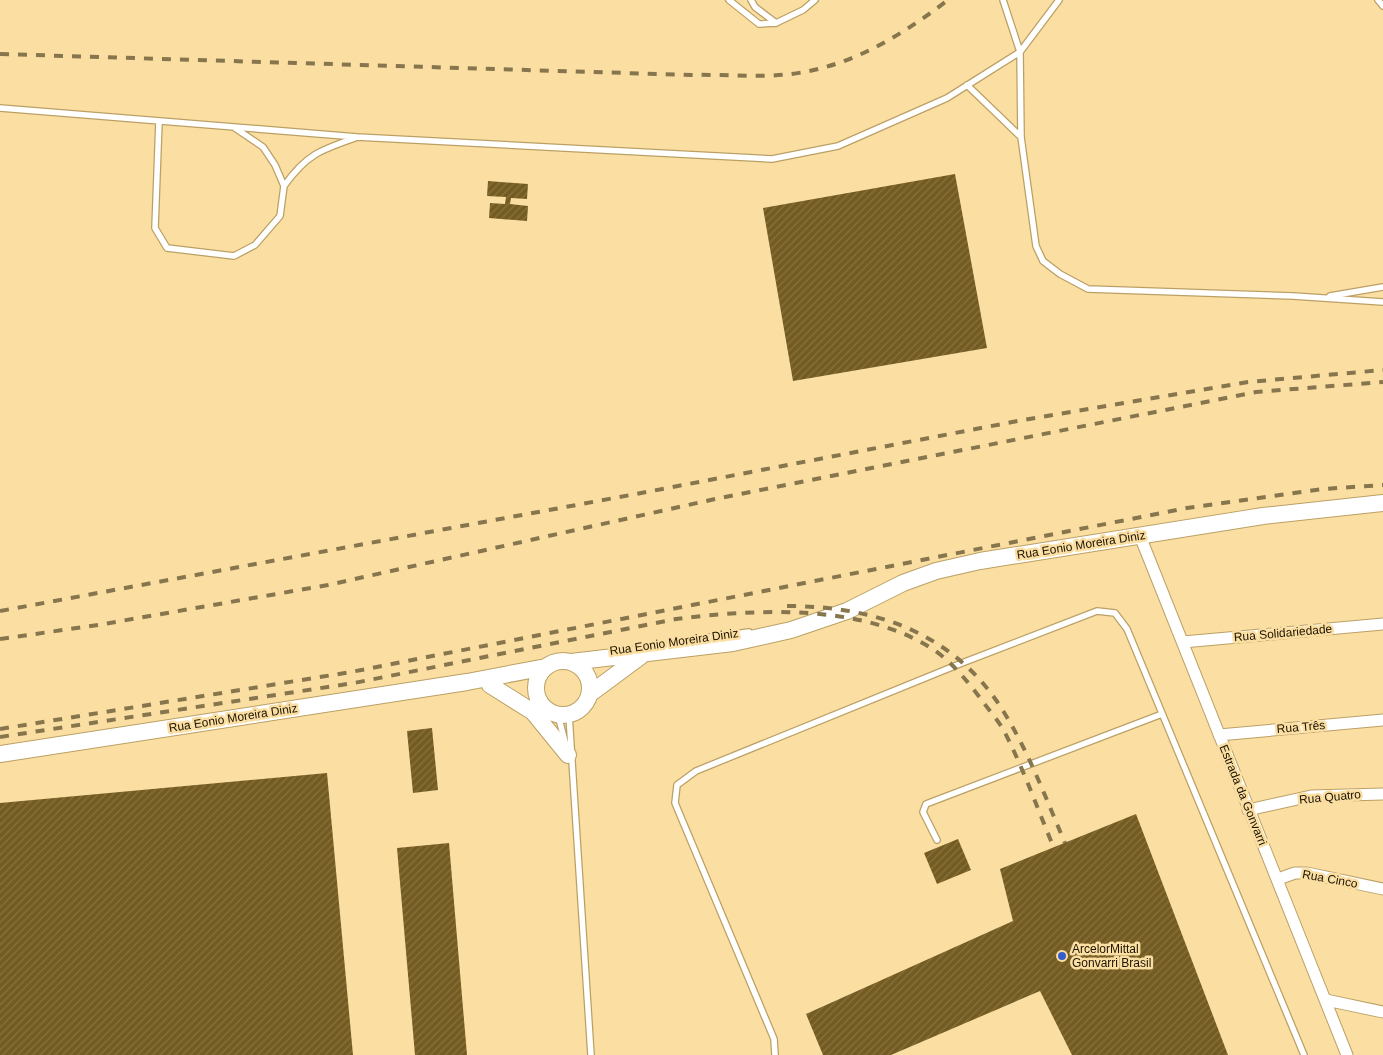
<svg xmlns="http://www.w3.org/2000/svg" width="1383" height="1055" font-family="Arial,sans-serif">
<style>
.building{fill:url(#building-hatch)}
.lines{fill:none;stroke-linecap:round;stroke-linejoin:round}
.service-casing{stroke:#bba065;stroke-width:8}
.minor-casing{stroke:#bba065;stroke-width:13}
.secondary-casing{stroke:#bba065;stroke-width:18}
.service{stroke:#fff;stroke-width:5.5}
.minor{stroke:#fff;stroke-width:11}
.secondary{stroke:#fff;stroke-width:16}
.rail{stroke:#87754d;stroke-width:4;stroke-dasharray:9 9;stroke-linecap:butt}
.poi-dot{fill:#355dcd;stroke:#fbdfa2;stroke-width:2}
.labels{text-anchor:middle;stroke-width:5;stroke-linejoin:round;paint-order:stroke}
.street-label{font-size:12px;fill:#1d1300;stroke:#fbdfa2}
.poi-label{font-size:12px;fill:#1d1300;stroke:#fbdfa2;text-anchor:start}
</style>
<defs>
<pattern id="building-hatch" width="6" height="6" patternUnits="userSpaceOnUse" patternTransform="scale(1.25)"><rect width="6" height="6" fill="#745b20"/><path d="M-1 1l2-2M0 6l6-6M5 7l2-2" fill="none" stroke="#867244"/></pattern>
</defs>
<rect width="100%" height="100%" fill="#fbdfa2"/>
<path class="building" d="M955,174L987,348L793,381L763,208Z
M488,181L528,184L527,199L511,198L510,204L528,206L527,221L489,218L490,203L505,204L506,197L487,196Z
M432,728L438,790L413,793L407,731Z
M327,773L353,1055H0V803Z
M1136,814L1228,1055H1072L1040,991L891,1055H823L806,1014L1013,921L1000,869Z
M958,839L971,870L937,884L924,853Z
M449,843L467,1055H415L397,848Z"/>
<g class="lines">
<g class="service-casing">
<path id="service" d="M729,0L759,24L776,23L803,10L815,0
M751,0L755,7L776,23
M1003,0L1020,52L1021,137L1036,246L1043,261L1060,274L1088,289L1293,296L1383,302
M1378,0L1383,6
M967,85L1021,137
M0,108L357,137L772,159L838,146L947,98L1020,52L1059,0
M159,121L155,228L167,248L234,256L255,245L280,216L284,186L275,165L263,147L235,128
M284,186C306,155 320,150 355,138
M1330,296L1383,287
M674,642L749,632
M559,661L571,659
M558,715L565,742
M569,715L591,1055
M937,840L923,812L926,804L1162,714
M775,1055L774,1039L675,803L677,785L696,771L962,663L1097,611L1115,613L1127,629L1304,1055"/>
</g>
<g class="minor-casing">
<path id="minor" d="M1140,536L1347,1055
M1183,642L1383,624
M1219,735L1383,720
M1248,810L1311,796L1383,794
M1278,879L1295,873H1307L1383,889
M1326,1000L1383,1012"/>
</g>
<g class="secondary-casing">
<path id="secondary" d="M536 688a27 27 0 1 1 54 0a27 27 0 1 1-54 0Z
M571,662L733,643L791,630L847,611L903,583L936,571L980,561L1263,516L1383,503
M490,685L533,712L568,755
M591,693L641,656
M0,754L467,682L546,667"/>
</g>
<use href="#service" class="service"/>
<use href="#minor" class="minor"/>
<use href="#secondary" class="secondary"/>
<path class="rail" d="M0,54L691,75C723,74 758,78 791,74C850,67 901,36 948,0
M787,606C879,606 960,635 1008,719C1031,758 1047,801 1065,843
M0,611L636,494L1023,420L1248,382L1383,370
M0,639L98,625L328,585L715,499L1256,392L1383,382
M0,729L351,672L1187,508L1323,489L1383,485
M0,737L354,683L676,619C757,609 863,603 934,650C953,663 967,681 981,699C988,709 997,719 1003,729C1023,767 1037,808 1054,848"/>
</g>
<circle class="poi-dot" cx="1062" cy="956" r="5"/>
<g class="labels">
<g class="street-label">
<text transform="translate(1081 545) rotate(-9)" y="4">Rua Eonio Moreira Diniz</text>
<text transform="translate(1283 633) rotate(-5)" y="4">Rua Solidariedade</text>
<text transform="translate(674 642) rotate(-8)" y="4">Rua Eonio Moreira Diniz</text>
<text transform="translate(233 718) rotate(-9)" y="4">Rua Eonio Moreira Diniz</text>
<text transform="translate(1301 727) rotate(-5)" y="4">Rua Três</text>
<text transform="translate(1243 795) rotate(68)" y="4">Estrada da Gonvarri</text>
<text transform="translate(1330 797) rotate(-5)" y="4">Rua Quatro</text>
<text transform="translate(1330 879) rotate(10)" y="4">Rua Cinco</text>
</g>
<g class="poi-label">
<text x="1072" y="953">ArcelorMittal<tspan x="1072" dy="14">Gonvarri Brasil</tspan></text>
</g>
</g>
</svg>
